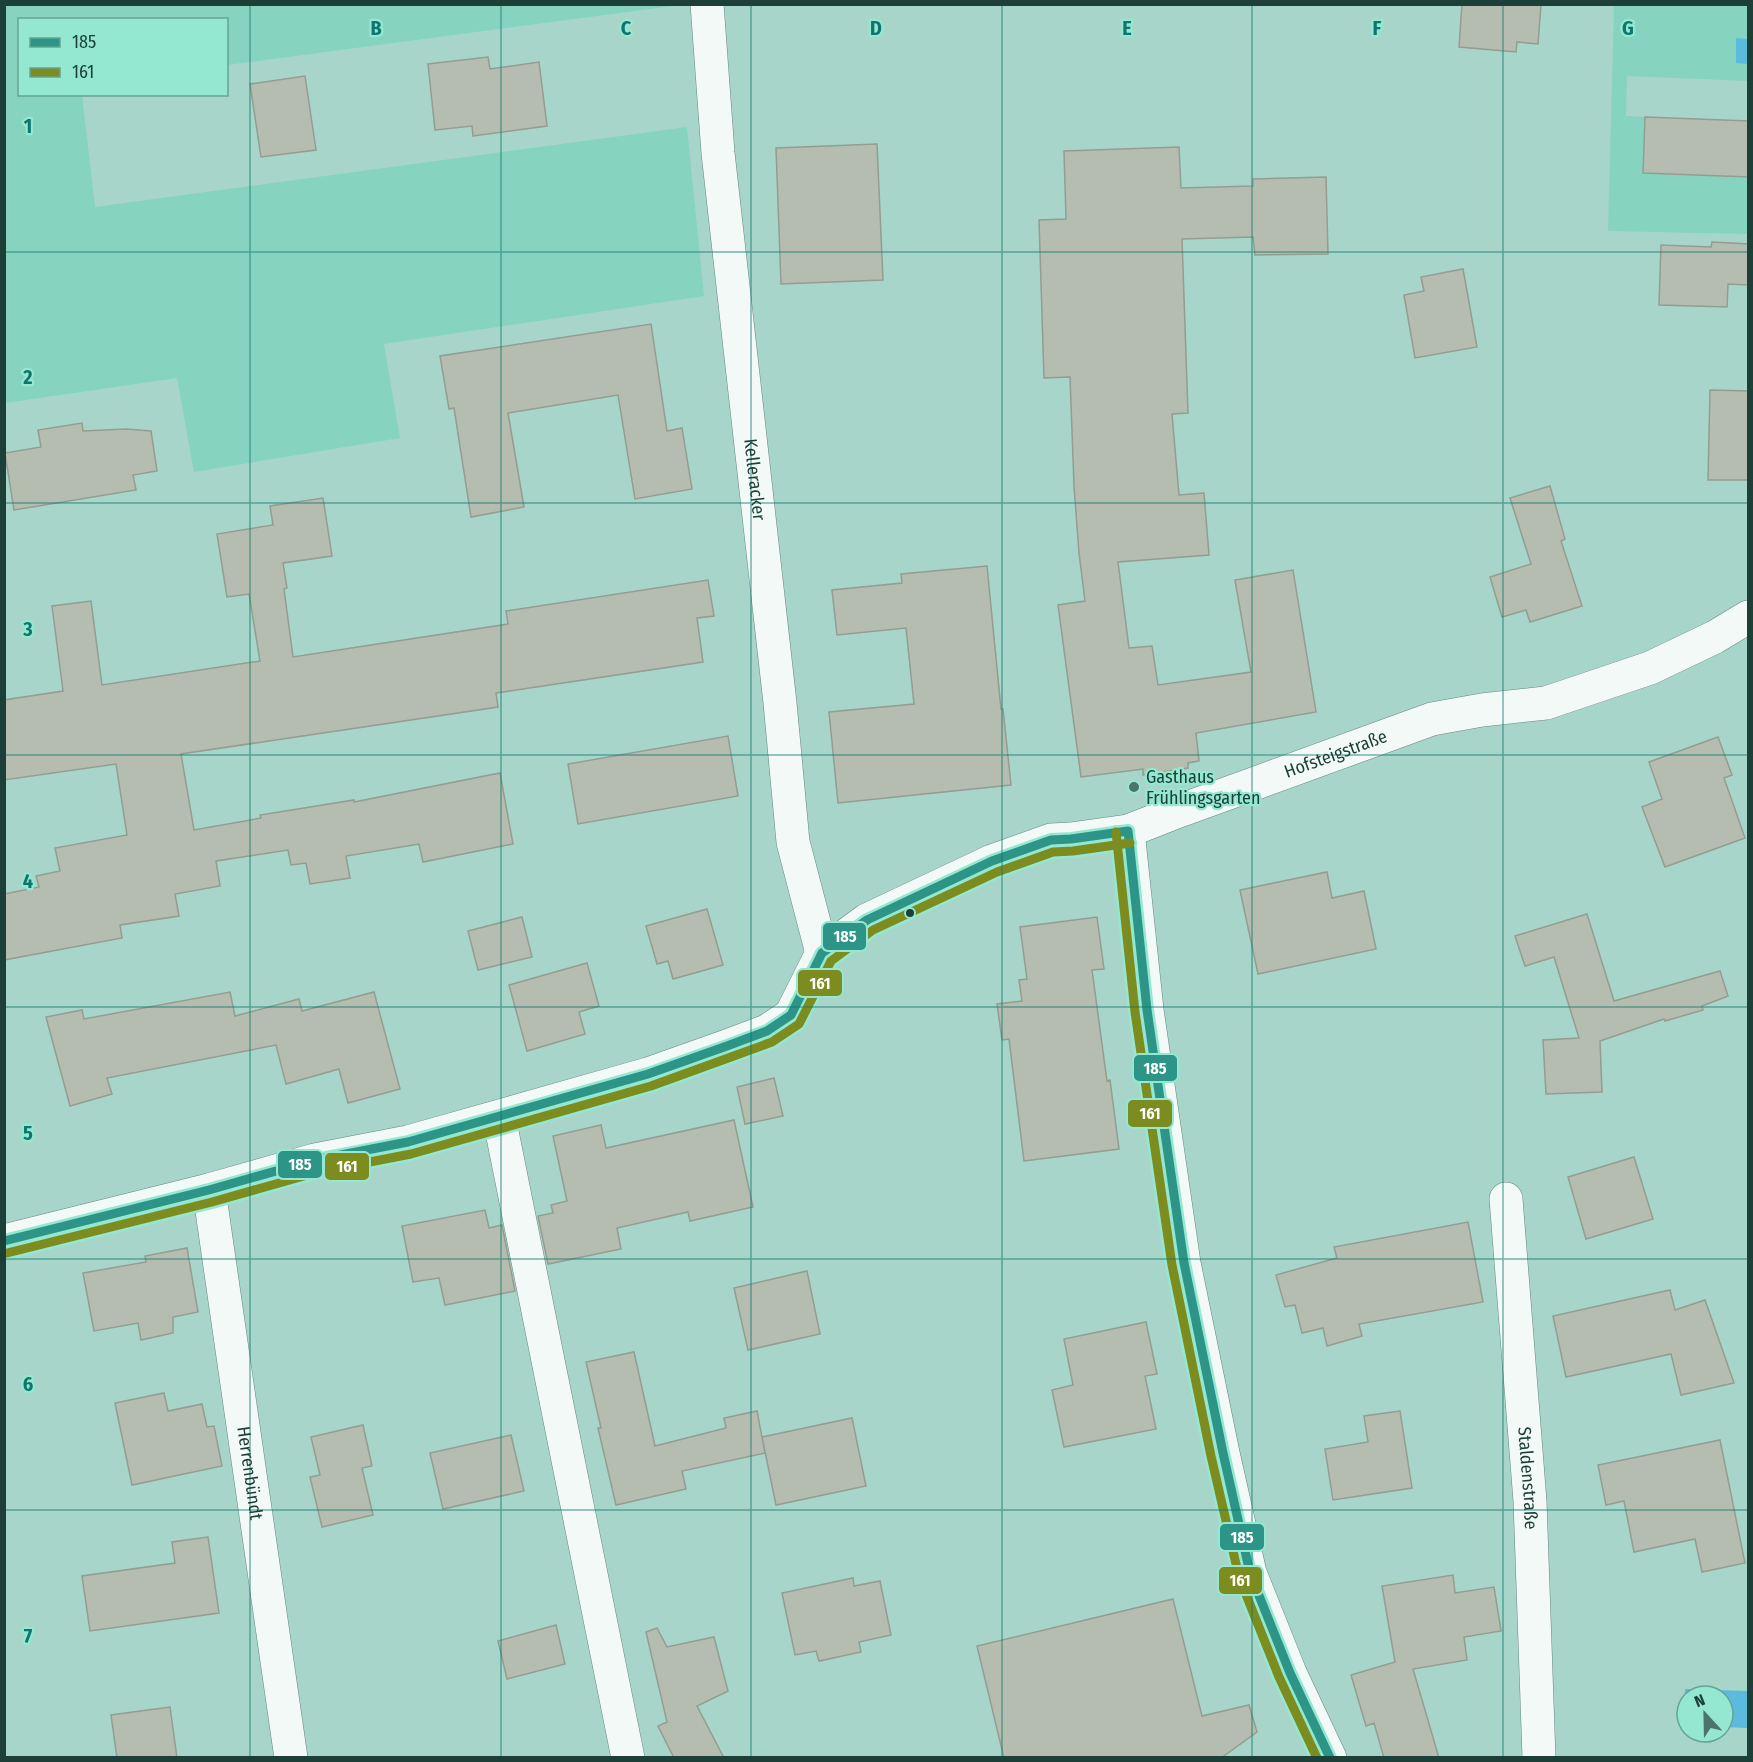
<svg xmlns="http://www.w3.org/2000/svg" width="1753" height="1762" font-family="'Fira Sans Condensed',sans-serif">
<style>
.green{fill:#86d4c0}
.water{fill:#5cbadf}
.building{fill:#b4bdb0;stroke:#939d90;stroke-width:1.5}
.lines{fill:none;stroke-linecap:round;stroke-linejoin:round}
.minor-casing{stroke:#66877f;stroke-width:34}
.minor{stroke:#f2f9f7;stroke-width:33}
.bus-1-casing{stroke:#94e8d1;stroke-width:14}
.bus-2-casing{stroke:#94e8d1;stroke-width:14}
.bus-1{stroke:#2c9588;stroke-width:9}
.bus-2{stroke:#7c8c1e;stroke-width:9}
.grid{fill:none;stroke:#0f766e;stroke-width:1.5;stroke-opacity:0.55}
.poi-dot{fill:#4d746a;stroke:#94e8d1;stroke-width:2}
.bus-dot{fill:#1c4037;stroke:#94e8d1;stroke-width:2}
.labels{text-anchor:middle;stroke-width:4.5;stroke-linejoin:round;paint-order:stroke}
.street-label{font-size:18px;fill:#1c4037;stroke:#94e8d1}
.poi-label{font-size:18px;fill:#1c4037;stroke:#94e8d1;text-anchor:start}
.grid-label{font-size:20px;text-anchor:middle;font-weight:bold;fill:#0f766e;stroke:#94e8d1;stroke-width:4.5;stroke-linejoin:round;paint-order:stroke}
.line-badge{stroke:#94e8d1;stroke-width:2}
.badge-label{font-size:16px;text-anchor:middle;font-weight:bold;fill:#fff}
</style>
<rect width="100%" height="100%" fill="#a7d5c9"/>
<path class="green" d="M4,5H680L227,65L226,20H20V94L82,95L95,207L687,127L704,296L384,344L400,438L194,472L177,378L5,403Z
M1614,5H1748V81L1627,76L1626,116L1645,117L1643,173L1708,176L1741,171V177H1748V234L1608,231Z"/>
<path class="water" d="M1736,38L1748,39V64L1736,63Z
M1685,1689L1748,1691V1728L1723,1727V1696H1687V1726H1683Z"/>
<path class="building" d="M1462,4H1541L1538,44L1517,42L1516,52L1459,47Z
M488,57L490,69L539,62L547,126L473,136L472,126L435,130L428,64Z
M305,76L316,150L261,157L250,84Z
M1645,117L1749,121V177L1643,173Z
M877,144L883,280L781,284L776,148Z
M1179,147L1181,188L1253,186V179L1326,177L1328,254L1255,255L1253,237L1182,239L1188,413L1172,414L1179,495L1204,493L1209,555L1118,562L1129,648L1152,646L1158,685L1251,672L1235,580L1293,570L1316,712L1196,733L1199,761L1188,763V768L1143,775V769L1081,777L1058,605L1085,601L1079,553L1074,486L1070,377L1044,378L1039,220L1066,219L1064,151Z
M1712,242L1749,244V285L1728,284L1727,307L1659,305L1661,245L1711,247Z
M1463,269L1477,347L1415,358L1404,295L1424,291L1421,277Z
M651,324L667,431L682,428L692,489L635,499L618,395L508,413L524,507L471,517L454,408L449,409L440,356Z
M1710,390L1749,391V480H1708Z
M82,423L83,431L126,429L151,431L157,471L133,475L136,490L14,510L5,453L41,447L38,430Z
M1550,486L1565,539L1561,541L1582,606L1530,622L1526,610L1502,617L1490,577L1531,564L1510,498Z
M323,498L332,556L283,563L287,588L284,589L293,657L508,624L506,611L708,580L714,616L697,618L703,662L496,693L498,707L181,754L194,830L261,818L260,815L354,800V802L500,773L513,844L423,862L419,844L346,856L350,878L310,884L306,863L291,865L288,850L216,861L220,886L175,894L179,916L120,925L122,938L4,960V894L39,887L36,876L60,871L55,848L127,835L116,764L4,780V700L63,691L52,606L91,601L102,685L260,661L249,594L227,597L217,534L273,525L270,506Z
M987,566L1001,709H1003L1011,785L838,803L829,712L914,704L906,628L837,635L832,590L902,583L901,574Z
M728,736L738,796L578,824L568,764Z
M1718,737L1732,775L1724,778L1745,838L1665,867L1642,807L1662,799L1649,762Z
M1327,872L1332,898L1364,891L1376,949L1258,974L1240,890Z
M707,909L723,965L673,979L668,961L657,964L646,926Z
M1587,914L1614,1001L1720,971L1728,996L1702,1006L1703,1010L1665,1021L1664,1019L1600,1041L1602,1092L1546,1094L1543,1040L1579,1038L1554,957L1525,966L1515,936Z
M522,917L532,957L478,970L468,931Z
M1097,917L1104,969L1092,970L1107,1081L1110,1080L1119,1149L1024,1161L1009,1039L1002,1040L997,1004L1022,1001L1019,980L1027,979L1020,927Z
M587,963L599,1006L579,1012L585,1034L527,1051L509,985Z
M230,992L235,1016L299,999L302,1011L374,992L400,1089L348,1103L339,1069L286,1084L276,1045L107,1078L112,1094L70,1106L46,1017L82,1010L84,1019Z
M774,1078L783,1116L745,1124L737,1087Z
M734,1120L753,1207L690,1221L688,1212L617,1228L621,1249L548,1264L538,1216L553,1213L551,1205L567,1201L553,1136L601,1125L606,1148Z
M1634,1157L1653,1219L1586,1239L1568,1177Z
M485,1210L489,1228L502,1225L515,1291L445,1305L439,1278L413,1282L402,1226Z
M1468,1222L1483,1302L1359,1324L1362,1336L1327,1346L1323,1328L1302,1333L1295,1305L1285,1307L1276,1275L1337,1258L1334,1247Z
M187,1248L198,1312L173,1317V1333L141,1340L138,1323L94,1331L83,1273L146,1262L145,1256Z
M807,1271L820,1334L748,1350L734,1288Z
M1670,1290L1675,1310L1705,1300L1734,1383L1681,1395L1671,1354L1566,1377L1553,1316Z
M1146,1322L1157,1374L1145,1376L1156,1429L1064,1447L1052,1390L1073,1385L1064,1339Z
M634,1352L655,1446L726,1428L724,1418L757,1411L765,1453L682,1471L686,1489L616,1505L598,1428H601L586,1362Z
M164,1393L168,1411L202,1404L207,1427L214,1426L222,1466L132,1485L115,1403Z
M1400,1411L1412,1488L1333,1500L1325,1449L1368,1442L1364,1416Z
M852,1418L866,1486L776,1505L762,1437Z
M363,1425L372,1466L362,1468L373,1515L322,1527L310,1477L320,1475L311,1437Z
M511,1435L524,1491L443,1509L430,1453Z
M1720,1440L1745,1563L1702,1572L1695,1539L1634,1552L1624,1501L1606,1505L1598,1465Z
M208,1537L219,1613L90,1631L82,1576L175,1563L172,1542Z
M1453,1575L1455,1593L1494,1587L1501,1631L1464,1637L1467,1660L1413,1669L1439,1758H1384L1374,1723L1366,1726L1351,1675L1395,1662L1382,1586Z
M853,1578L854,1586L880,1581L891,1635L859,1642L861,1652L819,1661L816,1651L795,1655L782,1593Z
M1173,1599L1202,1716L1249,1705L1257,1732L1221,1758H1004L977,1646Z
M556,1625L565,1664L507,1679L498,1641Z
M657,1628L667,1647L714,1637L728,1691L697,1706L724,1758H674L658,1726L667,1722L646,1632Z
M170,1707L177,1758H117L111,1715Z"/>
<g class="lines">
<g class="minor-casing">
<g id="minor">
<path id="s1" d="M707,4L718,153L780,703L793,842L822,953"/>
<path d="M1128,831L1147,1010L1184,1263L1223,1453L1250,1573L1290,1673L1330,1758"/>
<path d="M499,1117L628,1758"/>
<path id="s2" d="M209,1190L291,1758"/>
<path id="s3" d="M1506,1199L1530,1501L1539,1758"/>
<path id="s4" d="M4,1241L209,1190L315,1160L408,1142L648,1074L727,1046L767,1031L791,1015L822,953L867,920L992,861L1051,840L1071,839L1128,831L1179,811L1432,719L1482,710L1546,703L1650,668L1715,637L1748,617"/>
</g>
</g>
<use href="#minor" class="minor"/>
<g class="bus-1-casing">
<path id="bus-1" d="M1128,831L1147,1010L1184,1263L1223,1453L1250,1573L1290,1673L1330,1758
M4,1241L209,1190L315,1160L408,1142L648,1074L727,1046L767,1031L791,1015L822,953L867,920L992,861L1051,840L1071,839L1128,831"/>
</g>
<g class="bus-2-casing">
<path id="bus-2" d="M1116,832L1135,1012L1172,1265L1211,1456L1239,1577L1279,1677L1317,1758
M7,1253L212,1202L318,1172L411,1154L651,1086L731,1057L772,1042L799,1024L831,961L873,930L997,872L1053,852L1073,851L1130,843"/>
</g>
<use href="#bus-1" class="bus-1"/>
<use href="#bus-2" class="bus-2"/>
</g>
<path class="grid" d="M250,4V1758M501,4V1758M751,4V1758M1002,4V1758M1252,4V1758M1503,4V1758M4,252H1748M4,503H1748M4,755H1748M4,1007H1748M4,1259H1748M4,1510H1748"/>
<circle class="poi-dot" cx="1134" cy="787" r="6"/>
<circle class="bus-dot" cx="910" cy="913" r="5"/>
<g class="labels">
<g class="street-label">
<text dy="6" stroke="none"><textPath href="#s1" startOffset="478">Kelleracker</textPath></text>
<text dy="6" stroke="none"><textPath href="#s4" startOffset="1446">Hofsteigstraße</textPath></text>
<text dy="6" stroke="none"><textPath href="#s2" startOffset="286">Herrenbündt</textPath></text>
<text dy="6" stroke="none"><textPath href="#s3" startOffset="280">Staldenstraße</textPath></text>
</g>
<g class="poi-label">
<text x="1146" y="783">Gasthaus<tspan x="1146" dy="21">Frühlingsgarten</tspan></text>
</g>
</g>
<g class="grid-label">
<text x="376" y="35">B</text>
<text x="626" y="35">C</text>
<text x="876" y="35">D</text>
<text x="1127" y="35">E</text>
<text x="1377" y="35">F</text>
<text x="1628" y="35">G</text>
<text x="28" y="133">1</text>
<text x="28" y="384">2</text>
<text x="28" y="636">3</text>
<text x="28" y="888">4</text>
<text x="28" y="1140">5</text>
<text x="28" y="1391">6</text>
<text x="28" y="1643">7</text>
</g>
<g class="line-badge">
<rect x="822" y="922" width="45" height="29" rx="6" fill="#2c9588"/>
<rect x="797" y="969" width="46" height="28" rx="6" fill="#7c8c1e"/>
<rect x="1133" y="1054" width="45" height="28" rx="6" fill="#2c9588"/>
<rect x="1127" y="1099" width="46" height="29" rx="6" fill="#7c8c1e"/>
<rect x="277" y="1150" width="46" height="29" rx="6" fill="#2c9588"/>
<rect x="324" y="1152" width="46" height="29" rx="6" fill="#7c8c1e"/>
<rect x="1219" y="1523" width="46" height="28" rx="6" fill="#2c9588"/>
<rect x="1218" y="1566" width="45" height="29" rx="6" fill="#7c8c1e"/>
</g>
<g class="badge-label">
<text x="845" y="942">185</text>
<text x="820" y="989">161</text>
<text x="1155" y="1074">185</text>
<text x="1150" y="1119">161</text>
<text x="300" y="1170">185</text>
<text x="347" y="1172">161</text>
<text x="1242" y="1543">185</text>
<text x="1240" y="1586">161</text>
</g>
<rect width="1753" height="1762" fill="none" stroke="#1c4037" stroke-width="12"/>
<rect x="18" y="18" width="210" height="78" fill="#94e8d1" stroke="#64a593" stroke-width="1.5"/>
<rect x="30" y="38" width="30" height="9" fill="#2c9588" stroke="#64a593" stroke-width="1.5"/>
<text x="72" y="48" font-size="18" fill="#1c4037">185</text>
<rect x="30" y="68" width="30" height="9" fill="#7c8c1e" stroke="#64a593" stroke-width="1.5"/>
<text x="72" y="78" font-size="18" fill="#1c4037">161</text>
<g transform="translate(1705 1714) rotate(338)"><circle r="28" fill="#94e8d1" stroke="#64a593" stroke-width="1.5"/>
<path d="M0-4.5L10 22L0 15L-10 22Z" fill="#4d746a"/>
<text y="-9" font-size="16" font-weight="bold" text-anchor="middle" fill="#1c4037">N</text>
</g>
</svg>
